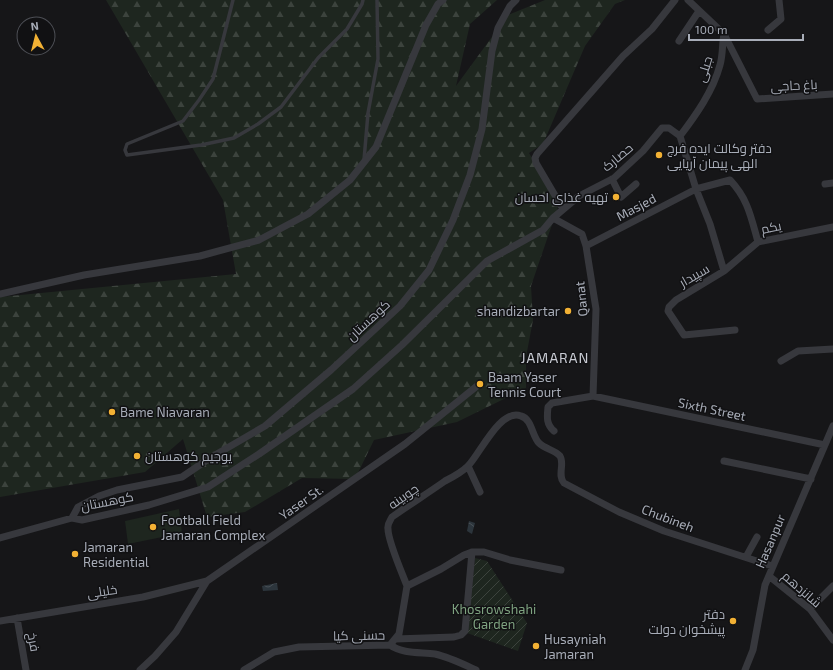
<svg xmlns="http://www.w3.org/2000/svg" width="833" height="670" font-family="'Exo 2',Cairo,sans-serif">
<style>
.forest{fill:url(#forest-firs)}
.garden{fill:url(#garden-furrows)}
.pitch{fill:#1e261f}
.water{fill:url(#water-waves)}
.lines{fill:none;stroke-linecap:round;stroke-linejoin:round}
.lane{stroke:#37383d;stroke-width:3.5}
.street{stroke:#37383d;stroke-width:7}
.poi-dot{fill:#f2b134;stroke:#111113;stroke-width:1.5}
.labels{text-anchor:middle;stroke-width:3;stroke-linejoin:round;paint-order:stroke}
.street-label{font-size:13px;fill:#a8adb8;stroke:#111113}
.poi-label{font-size:13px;fill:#a8adb8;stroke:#111113;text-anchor:start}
.park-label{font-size:13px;fill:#7fa381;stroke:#111113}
.neighbourhood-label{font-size:14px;letter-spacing:1px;fill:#c9ccd4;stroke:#111113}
</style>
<defs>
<pattern id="forest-firs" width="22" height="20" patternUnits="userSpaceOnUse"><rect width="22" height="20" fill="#1e261f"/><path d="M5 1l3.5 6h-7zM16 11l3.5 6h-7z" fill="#3c433d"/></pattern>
<pattern id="garden-furrows" width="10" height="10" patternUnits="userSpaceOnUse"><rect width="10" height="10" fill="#1e261f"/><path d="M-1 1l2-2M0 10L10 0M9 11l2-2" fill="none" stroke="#3c433d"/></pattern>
<pattern id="water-waves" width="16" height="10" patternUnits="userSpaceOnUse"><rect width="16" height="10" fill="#2c353c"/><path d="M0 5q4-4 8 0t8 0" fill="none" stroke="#485056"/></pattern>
</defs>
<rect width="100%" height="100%" fill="#161618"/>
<path class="forest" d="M106,0H497L470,24L456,86L508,15L545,0H625L615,4L585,46L543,144L529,153L559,204L531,286L533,320L526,357V388L457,422L374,440L355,479L302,478L245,512L207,517L183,439L145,472L0,497V297L236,274L223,200Z"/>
<path class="garden" d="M475,558L487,561L527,623L518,651L467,633Z"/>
<path class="pitch" d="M179,509L182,533L128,544L125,521Z"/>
<path class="water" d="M469,521L475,523L472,534L467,531Z
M277,583L278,590L263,591L262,586Z"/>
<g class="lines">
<path class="lane" d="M233,0L213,79L199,100L183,121L127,144L125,150L127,155L201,145L234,138L258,124L281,107L318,58L347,29L362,4L363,0
M364,160L368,113L378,59L377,0"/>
<path class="street" d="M768,30L781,19L779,0
M724,34L757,99L833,94
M679,41L699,11
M680,136C696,115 713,91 720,65C723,55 722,44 724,34L688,0
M680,136L696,189L710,224L724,271
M612,179L621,197L636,184
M825,184L833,183
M563,209L536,163L535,158L537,154L623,56L652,29L675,0
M553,218L582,234L586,246L596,309L593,396
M586,246L696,189L730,180C748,199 751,217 758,242
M0,294L84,275L200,256L259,240L308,214L350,180L376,147L426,25L438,4L443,0
M735,330L684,335L668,311L669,307L676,300L724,271L758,242L833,227
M781,361L798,351L833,349
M554,431C546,424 547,417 548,407L552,403L593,396L825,445
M724,461L811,479
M468,466L480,492
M72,518L78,507L99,496L117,490L182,477L210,458L265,426L331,370L400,306L429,270L453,220L470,175L482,129L492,51L498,28L510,6L516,0
M0,538L72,518L82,520L149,505L208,487L259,454L353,389L402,345L487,261L543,230L553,218L579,196L614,178L643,151L662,128H669L680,136
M746,557L757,537
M769,576L810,609L833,640
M407,586C402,573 388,541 388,529C387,524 390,521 392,517C409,505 428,493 445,481C453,477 462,472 468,466C480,454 500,408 521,416C532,419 532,436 539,443C545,449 555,450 560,456C565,464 557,475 564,483L619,512L664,531L772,566
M810,609L833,586
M17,618L26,670
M0,621L143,597L207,581
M395,639L454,637L461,635L465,631L472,552
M390,645L399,634L407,586L441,569L464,555L472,552H484L510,560L561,570
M140,670L155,656L176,632L207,581L405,444L477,386
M244,670L274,652L299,647L390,645C403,654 420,652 435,654C449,657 463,664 476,670
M745,670L753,650L765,585L833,426"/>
</g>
<g class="poi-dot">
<circle cx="659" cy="155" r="4"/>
<circle cx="616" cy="197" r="4"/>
<circle cx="568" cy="311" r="4"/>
<circle cx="480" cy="384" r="4"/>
<circle cx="112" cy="412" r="4"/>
<circle cx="137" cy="456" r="4"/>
<circle cx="153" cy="527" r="4"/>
<circle cx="75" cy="554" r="4"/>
<circle cx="733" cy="621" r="4"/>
<circle cx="536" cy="646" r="4"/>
</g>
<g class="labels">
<g class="street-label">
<text transform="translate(704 69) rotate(-72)" y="5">جبلی</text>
<text transform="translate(794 85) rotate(-3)" y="5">باغ حاجی</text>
<text transform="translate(617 157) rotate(-40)" y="5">حصارک</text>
<text transform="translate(636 207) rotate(-28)" y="5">Masjed</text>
<text transform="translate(771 227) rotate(-12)" y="5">یکم</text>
<text transform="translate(694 275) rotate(-30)" y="5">سپیدار</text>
<text transform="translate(581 299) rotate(-96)" y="5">Qanat</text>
<text transform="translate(368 320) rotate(-43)" y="5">کوهستان</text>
<text transform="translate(712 409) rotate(12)" y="5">Sixth Street</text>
<text transform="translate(403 496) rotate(-35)" y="5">چوبینه</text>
<text transform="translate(107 501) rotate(-11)" y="5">کوهستان</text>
<text transform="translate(301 502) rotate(-35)" y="5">Yaser St.</text>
<text transform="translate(668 518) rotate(21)" y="5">Chubineh</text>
<text transform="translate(770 541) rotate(-67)" y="5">Hasanpur</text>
<text transform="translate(802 589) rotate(41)" y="5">شانزدهم</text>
<text transform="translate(102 591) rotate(-9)" y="5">خلیلی</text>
<text transform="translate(359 635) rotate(-1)" y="5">حسنی کیا</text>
<text transform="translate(34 642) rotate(80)" y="5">فرخ</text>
</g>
<g class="poi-label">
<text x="667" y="153">دفتر وکالت ایده فرج<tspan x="667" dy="15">الهی پیمان آریایی</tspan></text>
<text x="608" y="202" text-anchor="end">تهیه غذای احسان</text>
<text x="560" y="316" text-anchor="end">shandizbartar</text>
<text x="488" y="382">Baam Yaser<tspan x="488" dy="15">Tennis Court</tspan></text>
<text x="120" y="417">Bame Niavaran</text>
<text x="145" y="461">یوجیم کوهستان</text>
<text x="161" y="525">Football Field<tspan x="161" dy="15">Jamaran Complex</tspan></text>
<text x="83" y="552">Jamaran<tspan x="83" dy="15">Residential</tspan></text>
<text x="725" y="619" text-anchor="end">دفتر<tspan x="725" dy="15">پیشخوان دولت</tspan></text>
<text x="544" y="644">Husayniah<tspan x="544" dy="15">Jamaran</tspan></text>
</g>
<g class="park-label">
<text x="494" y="614">Khosrowshahi<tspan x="494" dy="15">Garden</tspan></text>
</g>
<g class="neighbourhood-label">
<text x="555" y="363">JAMARAN</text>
</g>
</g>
<g transform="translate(36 36) rotate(353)"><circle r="19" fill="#111113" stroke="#4d4f55"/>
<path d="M0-3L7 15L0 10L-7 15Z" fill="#f2b134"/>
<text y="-6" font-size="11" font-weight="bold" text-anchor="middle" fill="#a8adb8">N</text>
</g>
<path d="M689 34v6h114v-6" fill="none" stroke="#a8adb8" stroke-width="2"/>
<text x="695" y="34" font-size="12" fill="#a8adb8" stroke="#111113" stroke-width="3" paint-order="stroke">100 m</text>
</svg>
